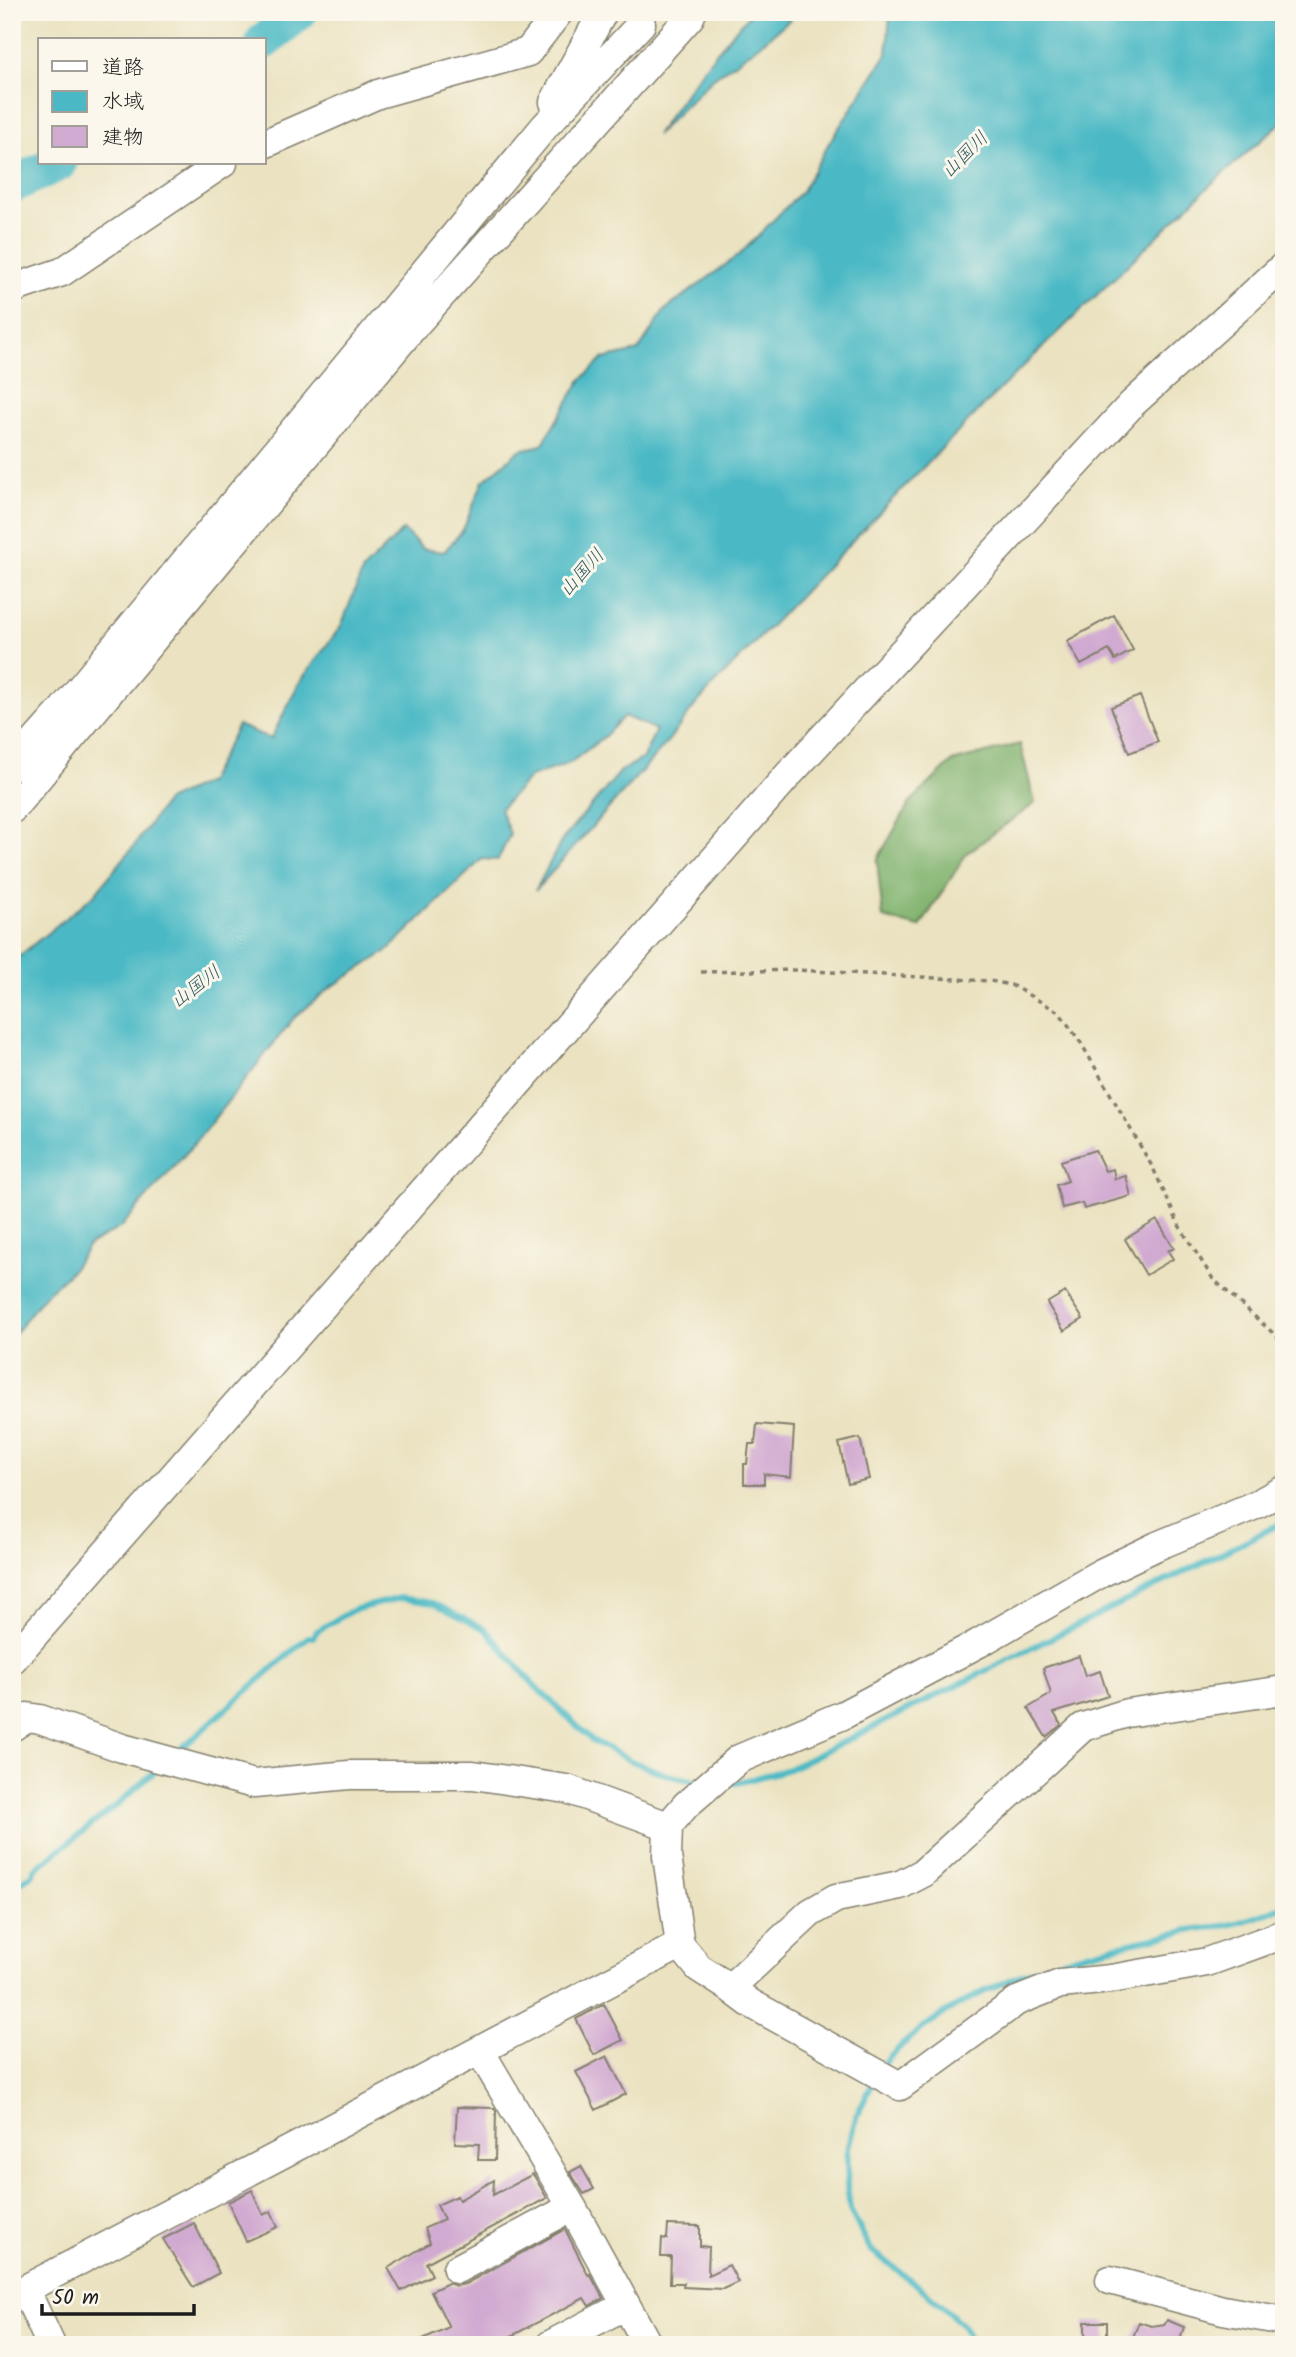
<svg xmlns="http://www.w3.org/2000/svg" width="1296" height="2357" font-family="Kalam,'Klee One',sans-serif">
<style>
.forest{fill:#81b36e;stroke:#4e6845;stroke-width:2}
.water{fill:#4bb9c5;stroke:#346a70;stroke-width:2}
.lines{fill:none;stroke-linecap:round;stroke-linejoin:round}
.stream{stroke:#4bb9c5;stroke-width:6}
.river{stroke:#4bb9c5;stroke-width:37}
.building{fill:#d1aad1}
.minor-casing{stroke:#837f6e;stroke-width:31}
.path{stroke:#837f6e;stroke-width:3.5;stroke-dasharray:5 5;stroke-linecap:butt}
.minor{stroke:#fff;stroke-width:28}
.labels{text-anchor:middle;stroke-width:6;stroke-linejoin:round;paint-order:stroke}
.water-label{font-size:19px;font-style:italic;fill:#2f5b60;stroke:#fbf7ec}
</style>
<rect width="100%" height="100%" fill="#fbf7ec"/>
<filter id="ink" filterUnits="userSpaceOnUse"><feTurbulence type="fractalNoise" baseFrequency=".0143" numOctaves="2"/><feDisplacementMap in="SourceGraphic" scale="14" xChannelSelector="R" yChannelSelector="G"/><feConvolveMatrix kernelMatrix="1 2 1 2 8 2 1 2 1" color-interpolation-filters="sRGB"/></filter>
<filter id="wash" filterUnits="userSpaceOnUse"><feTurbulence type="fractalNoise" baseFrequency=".00686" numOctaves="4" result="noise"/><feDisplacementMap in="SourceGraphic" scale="28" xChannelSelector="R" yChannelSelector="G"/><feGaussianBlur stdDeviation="1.57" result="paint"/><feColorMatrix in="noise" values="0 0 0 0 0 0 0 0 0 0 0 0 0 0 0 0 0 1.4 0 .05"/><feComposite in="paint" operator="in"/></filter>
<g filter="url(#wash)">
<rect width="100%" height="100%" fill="#eae2c0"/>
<path class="forest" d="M1020,744L1035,803L967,853L920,927L883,918L877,860L911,801L952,762Z"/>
<path class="water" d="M752,12H799L758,46L711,80L656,135C686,92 715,50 752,12Z
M890,12H1284V120L1208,187L1001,388L905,486L697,703L664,746L535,891L562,840L621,771L643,758L656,730L624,716L605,736L570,763L530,777L500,809L510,834L498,860L482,859L386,952L330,988L294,1018L194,1144L121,1227L89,1245L71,1271L44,1296L12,1337V962L94,895L134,846L166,801L208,782L238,725L271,739L299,683L341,626L363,570L403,530L423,549L444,552L463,530L483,481L520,450L542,445L581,380L603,359L638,351L665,310L740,254L802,191L829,143L887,54Z"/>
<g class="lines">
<path class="stream" d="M175,1754L308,1637H313L317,1631L353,1610L400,1598L433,1603L485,1629L535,1686L592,1740L629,1760L667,1775L701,1782
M726,1783H737L789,1769L1284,1522
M12,1888L33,1874L35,1869L117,1805L161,1766
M881,2068C922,2014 1012,1975 1077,1956C1111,1946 1147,1940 1181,1932C1194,1928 1209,1928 1223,1926C1244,1922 1264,1915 1284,1906
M874,2081L857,2115L848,2147L847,2185L850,2210L871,2250L921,2288L962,2324L972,2345"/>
<path class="river" d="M264,41L299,12
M12,185L59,163"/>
</g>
<g id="blocks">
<path class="building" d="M1114,615L1133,650L1115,660L1109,650L1081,665L1067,641Z
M1140,696L1158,742L1129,753L1111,707Z
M1095,1150L1105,1171L1113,1169L1115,1179L1126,1176L1131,1196L1084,1209L1082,1203L1062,1208L1056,1185L1068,1181L1061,1161Z
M1157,1220L1174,1248L1168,1251L1173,1259L1146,1275L1125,1239Z
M1065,1292L1083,1319L1064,1331L1047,1303Z
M757,1424L794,1427L791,1477L764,1474V1484H744V1464H747L749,1444H755Z
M860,1438L869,1479L848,1484L839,1443Z
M1079,1656L1085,1676L1100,1671L1108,1696L1054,1713L1061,1725L1046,1737L1028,1708L1051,1694L1043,1668Z
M604,2004L623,2040L594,2055L576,2019Z
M607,2056L626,2094L596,2110L576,2072Z
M457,2107L494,2108L496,2111L495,2160H478L479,2144L455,2143Z
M581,2166L594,2189L584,2194L570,2172Z
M533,2174L547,2198L426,2263L432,2275L401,2291L388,2268L430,2243L425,2228L444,2220L437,2205L457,2196L459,2200L494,2180L493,2195Z
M252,2190L263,2215L271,2211L278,2227L246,2241L228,2202Z
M194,2223L219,2273L193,2287L163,2239Z
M668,2225L700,2226V2246L709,2247L708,2275L729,2265L738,2282L723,2289L683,2287L684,2283H670L671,2257H661L662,2238L667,2239Z
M565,2229L588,2275L590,2274L603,2298L589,2306L584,2298L494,2345H410L449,2327L431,2291L448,2283L456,2286L465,2284Z
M1167,2320L1184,2327L1178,2345H1130L1139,2322L1151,2326L1165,2324Z
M1085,2322H1107V2345H1085Z"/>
</g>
</g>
<g filter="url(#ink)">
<use href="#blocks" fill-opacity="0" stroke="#837f6e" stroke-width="2"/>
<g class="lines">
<g class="minor-casing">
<path id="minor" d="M554,102L603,12
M264,144L378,94L528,52L559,12
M12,289L62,272L223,163
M12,767L59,714L545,126L641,24
M12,809L414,326L690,17L692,12
M1284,1490L1253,1506L1157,1546L1101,1573L979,1643L843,1715L739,1759L686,1805L668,1826L667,1856L680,1945L699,1968L730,1988L810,1913L836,1898L900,1885L923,1873L1083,1727L1127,1713L1284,1690
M12,1660L790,773L1132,404L1284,266
M12,1727L27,1717L40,1719L122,1748L254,1784L349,1775H473L567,1789L668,1826
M730,1988L750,2003L900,2086L1017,2001L1060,1984L1111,1979L1207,1962L1284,1934
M480,2051L572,2207L648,2345
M457,2269L572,2207
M1110,2280L1223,2310L1284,2321
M25,2289L51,2345
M12,2296L680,1945
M550,2345L626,2305"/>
</g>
<path class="path" d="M701,972L796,970L990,981L1011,985L1059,1012L1081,1043L1153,1168L1180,1227L1213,1279L1284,1343"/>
<use href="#minor" class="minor"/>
</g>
</g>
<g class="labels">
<g class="water-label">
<text transform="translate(964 154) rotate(-45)" y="7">山国川</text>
<text transform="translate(581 572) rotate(-48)" y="7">山国川</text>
<text transform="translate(195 986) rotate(-37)" y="7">山国川</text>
</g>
</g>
<rect width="1296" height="2357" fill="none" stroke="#fbf7ec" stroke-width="42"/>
<rect x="38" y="38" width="228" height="126" fill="#fbf7ec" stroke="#a29f99" stroke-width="2"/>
<rect x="52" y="61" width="35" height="10" fill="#ffffff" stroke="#a29f99" stroke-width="2"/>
<text x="102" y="74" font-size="21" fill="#1c1c1c">道路</text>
<rect x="52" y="91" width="35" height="21" fill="#4bb9c5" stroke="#a29f99" stroke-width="2"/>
<text x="102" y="108" font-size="21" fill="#1c1c1c">水域</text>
<rect x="52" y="126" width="35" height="21" fill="#d1aad1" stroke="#a29f99" stroke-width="2"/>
<text x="102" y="144" font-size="21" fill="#1c1c1c">建物</text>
<path d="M42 2304v10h152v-10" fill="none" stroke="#1c1c1c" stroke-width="3.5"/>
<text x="52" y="2304" font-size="21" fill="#1c1c1c" stroke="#fbf7ec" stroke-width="5" paint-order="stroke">50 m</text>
</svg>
